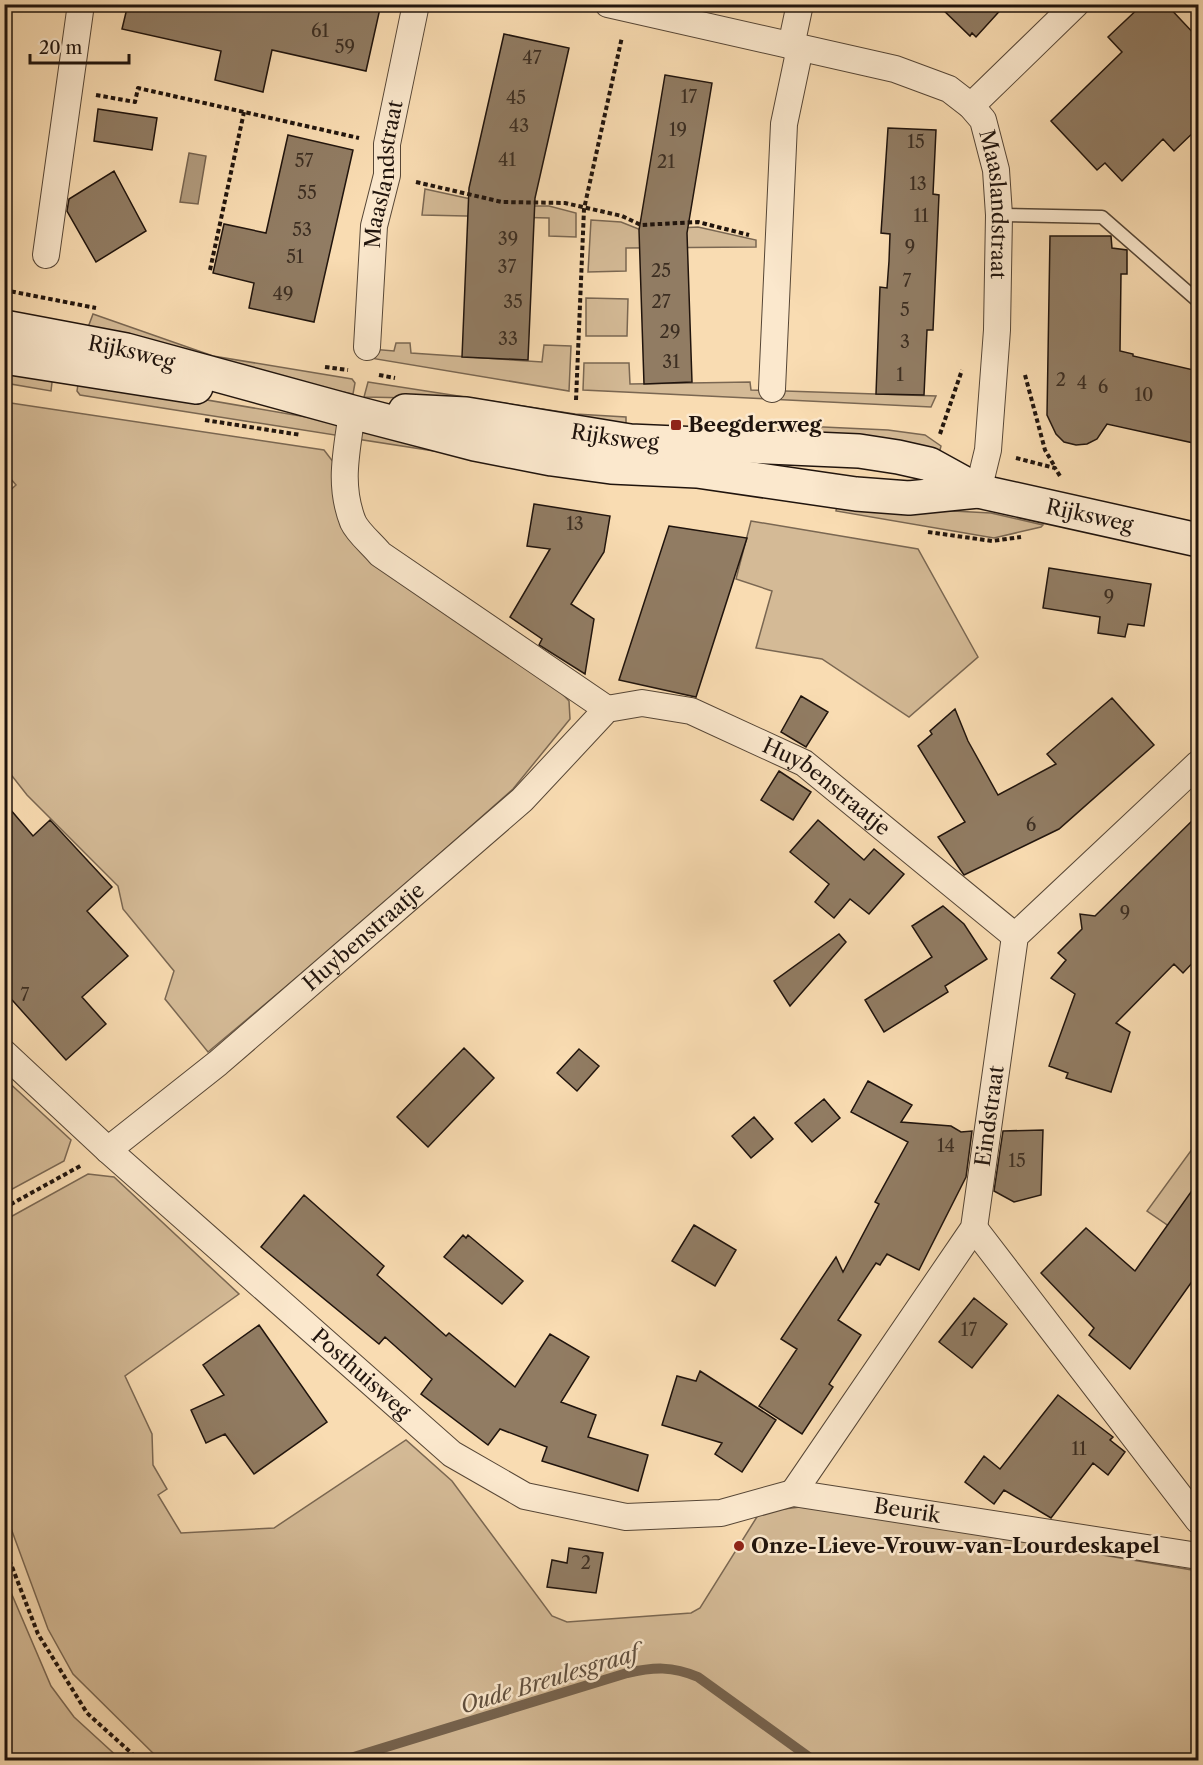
<svg xmlns="http://www.w3.org/2000/svg" width="1203" height="1765" font-family="'Libre Caslon Text',serif">
<style>
.green{fill:#d4ba96;stroke:#7a6752;stroke-width:1.5}
.water{fill:#af987a;stroke:#76634e;stroke-width:1.5}
.lines{fill:none;stroke-linecap:round;stroke-linejoin:round}
.stream{stroke:#76634e;stroke-width:10}
.building{fill:#917c63;stroke:#20140d;stroke-width:1.5}
.service-casing{stroke:#564636;stroke-width:15}
.minor-casing{stroke:#564636;stroke-width:28}
.secondary-casing{stroke:#20140d;stroke-width:36}
.path{stroke:#20140d;stroke-width:4;stroke-dasharray:4.5 3;stroke-linecap:butt}
.service{stroke:#fbe8cd;stroke-width:12}
.minor{stroke:#fbe8cd;stroke-width:26}
.secondary{stroke:#fbe8cd;stroke-width:33}
.poi-dot{fill:#8f2418;stroke:#fbe8cd;stroke-width:2}
.labels{text-anchor:middle;stroke-width:5;stroke-linejoin:round;paint-order:stroke}
.number-label{font-size:18px;fill:#3c2e22}
.street-label{font-size:21px;fill:#20140d;stroke:#fbe8cd}
.poi-label{font-size:21px;font-weight:bold;fill:#20140d;stroke:#fbe8cd;text-anchor:start}
.water-label{font-size:22px;font-style:italic;fill:#604f3e;stroke:#fbe8cd}
</style>
<rect width="100%" height="100%" fill="#f9dcb2"/>
<filter id="stains"><feTurbulence type="fractalNoise" baseFrequency=".00333" numOctaves="4"/><feColorMatrix values="0 0 0 0 .2 0 0 0 0 .09 0 0 0 0 .02 0 0 0 .5 -.17"/></filter>
<radialGradient id="worn" r=".72"><stop offset=".6" stop-color="#630" stop-opacity="0"/><stop offset="1" stop-color="#630" stop-opacity=".3"/></radialGradient>
<path class="green" d="M425,189L503,206H549L576,213V237L549,236V218L422,215Z
M591,220L621,222L641,230L698,227L756,240V247L626,248V271L588,272Z
M586,298L628,299L627,336H586Z
M93,314L213,356L352,379L355,383L353,394L210,365L87,330Z
M396,343H410L411,353L542,362L544,345L571,346L569,391L370,358L371,349L394,351Z
M584,363H629L630,384L750,382L751,390L936,396L931,407L583,390Z
M4,367L53,374L51,391L5,383Z
M79,378L347,424L341,436L80,395L77,391Z
M368,382L575,414L626,417V431L412,398L364,397Z
M4,402L324,450L334,463L349,526L556,687L569,701L570,719L513,789L350,933L208,1052L165,999L174,971L123,909L118,886L27,795L5,767L4,496L16,485L5,472Z
M780,425L888,430L925,435L941,446L940,450L930,453L779,437Z
M357,426L492,460L357,439Z
M837,505L991,513L1043,525L1041,527L994,538L836,511Z
M751,521L918,549L978,657L909,717L822,659L756,648L772,591L736,579Z
M5,1079L71,1140L64,1161L5,1193Z
M1198,1141V1246L1147,1211Z
M88,1174L114,1177L239,1294L125,1376L152,1434L153,1465L167,1489L158,1495L181,1533L274,1528L406,1440L452,1481L552,1616L567,1622L691,1613L700,1608L760,1512L800,1507L846,1512L1198,1571V1760H160L73,1674L48,1629L5,1512V1220Z
M4,1576L51,1686L74,1717L121,1760H5Z"/>
<path class="water" d="M189,153L206,156L198,204L180,202Z"/>
<g class="lines">
<path class="stream" d="M344,1760L627,1673C654,1667 672,1666 698,1677L813,1760"/>
</g>
<path class="building" d="M128,4H381L366,71L272,50L263,92L215,80L221,51L122,29Z
M937,4H1006L976,37L972,33L970,36Z
M1143,4H1166L1198,38V128L1174,151L1163,139L1122,181L1105,163L1097,170L1051,121L1122,52L1108,37Z
M504,34L569,48L535,198L528,360L462,357L469,188Z
M665,75L712,83L687,233L692,382L644,384L639,230Z
M98,109L157,118L152,150L94,141Z
M888,128L936,130L933,194L939,195L936,263L933,330H927L924,395L876,394L880,287L887,288L889,261L890,234L881,233Z
M288,135L353,150L314,322L249,308L254,283L213,273L224,224L266,233Z
M114,171L146,231L96,262L67,211L69,199Z
M1050,236H1111L1112,248L1127,250V274H1121L1120,351L1133,354V356L1198,371V444L1107,424L1097,439L1087,444L1076,445L1064,442L1056,434L1047,415Z
M534,504L610,516L604,552L571,604L594,619L585,674L539,645L542,639L510,617L550,549L527,546Z
M669,526L747,538L696,697L619,680Z
M1049,568L1151,584L1144,626L1128,624L1125,637L1098,633L1100,617L1043,608Z
M801,696L828,712L806,747L781,732Z
M1112,698L1154,745L1059,829L964,875L938,837L965,822L918,746L932,734L930,731L955,709L968,741L998,795L1056,764L1047,754Z
M779,771L811,792L793,820L761,800Z
M4,802L33,836L50,820L112,887L87,911L128,956L82,997L106,1024L66,1060L4,991Z
M1198,815V957L1183,973L1174,964L1116,1023L1130,1032L1111,1092L1066,1078L1068,1073L1049,1066L1075,994L1051,978L1066,960L1058,953L1082,929L1080,914L1095,916Z
M818,820L864,860L874,849L904,874L869,914L850,899L834,918L815,902L829,884L790,852Z
M943,906L964,924L987,959L945,986L948,992L884,1032L865,1000L932,957L912,926Z
M839,934L846,942L790,1006L774,981Z
M464,1048L494,1078L428,1147L397,1117Z
M579,1049L599,1066L577,1091L557,1073Z
M868,1081L912,1105L901,1122L951,1126L961,1132L972,1131L966,1177L919,1270L887,1254L880,1265L876,1263L838,1320L861,1335L829,1384L833,1387L802,1434L759,1406L797,1349L781,1339L836,1257L843,1272L879,1204L875,1202L908,1142L851,1112Z
M824,1099L840,1118L812,1142L795,1123Z
M754,1117L773,1139L751,1158L732,1136Z
M1043,1130L1041,1195L1014,1202L994,1191L1003,1131Z
M1198,1182V1273L1130,1369L1089,1335L1094,1328L1041,1273L1086,1228L1135,1271Z
M304,1195L384,1266L377,1275L446,1336L449,1333L515,1387L550,1334L589,1357L561,1402L596,1415L588,1437L648,1455L638,1491L542,1461L547,1447L500,1429L488,1445L421,1394L432,1379L385,1337L379,1344L261,1247Z
M694,1225L736,1250L715,1286L672,1261Z
M463,1235L466,1238L468,1235L523,1281L502,1304L444,1257Z
M974,1298L1007,1324L972,1368L939,1342Z
M259,1325L327,1422L254,1474L225,1434L206,1443L191,1410L224,1395L203,1365Z
M700,1371L776,1420L742,1472L715,1454L722,1443L662,1425L677,1376L696,1381Z
M1058,1395L1113,1437L1110,1440L1125,1452L1108,1475L1093,1463L1051,1518L1004,1490L994,1504L965,1482L984,1456L1000,1469Z
M569,1548L603,1553L596,1593L547,1587L552,1560L567,1563Z"/>
<g class="lines">
<g class="service-casing">
<path id="service" d="M999,215L1102,217L1198,301"/>
</g>
<g class="minor-casing">
<g id="minor">
<path id="s1" d="M608,4L895,69L949,89L971,106L983,120L996,170L999,215L997,330L988,450L978,491"/>
<path d="M791,46L800,4"/>
<path d="M971,106L1076,4"/>
<path d="M46,255L81,4"/>
<path id="s2" d="M367,347L374,226L387,175V144L416,4"/>
<path d="M772,389L784,124L800,48"/>
<path d="M352,412C347,451 338,484 353,522C358,533 372,544 380,554L607,709"/>
<path id="s3" d="M4,1053L108,1150L452,1454L525,1496L626,1517L721,1513L793,1493L1198,1556"/>
<path id="s4" d="M108,1150L218,1063L522,800L607,709L642,703L691,711L804,763L1015,936"/>
<path d="M974,1228L1198,1520"/>
<path id="s5" d="M793,1493L974,1228L1015,936L1198,764"/>
</g>
</g>
<g class="secondary-casing">
<g id="secondary">
<path id="s6" d="M4,327L126,350L352,412L475,444L552,459L611,467L697,471L856,494L909,498L978,491"/>
<path d="M4,357L196,387"/>
<path id="s7" d="M405,411L466,414L630,441L859,451L898,457L929,464L978,491L1198,540"/>
</g>
</g>
<path class="path" d="M96,95L135,102L138,88L359,138
M416,182L502,202L565,203L622,216L641,225L698,222L749,235
M210,270L244,112
M4,290L96,308
M325,367L348,370
M379,375L395,378
M1025,375L1045,450L1055,467
M576,400L584,209L622,37
M205,420L301,435
M940,434L962,370
M1016,458L1055,468L1060,476
M928,532L992,541L1021,537
M4,1208L82,1165
M4,1546L38,1634L87,1713L139,1760"/>
<use href="#service" class="service"/>
<use href="#minor" class="minor"/>
<use href="#secondary" class="secondary"/>
</g>
<g class="poi-dot">
<rect x="670" y="419" width="12" height="12" rx="3"/>
<circle cx="739" cy="1546" r="6"/>
</g>
<g class="labels">
<g class="number-label">
<text x="320" y="37">61</text>
<text x="345" y="53">59</text>
<text x="532" y="64">47</text>
<text x="689" y="103">17</text>
<text x="516" y="104">45</text>
<text x="519" y="132">43</text>
<text x="678" y="136">19</text>
<text x="916" y="148">15</text>
<text x="507" y="166">41</text>
<text x="304" y="167">57</text>
<text x="666" y="168">21</text>
<text x="918" y="190">13</text>
<text x="307" y="199">55</text>
<text x="921" y="222">11</text>
<text x="302" y="236">53</text>
<text x="508" y="245">39</text>
<text x="910" y="253">9</text>
<text x="295" y="263">51</text>
<text x="507" y="273">37</text>
<text x="661" y="277">25</text>
<text x="907" y="287">7</text>
<text x="283" y="300">49</text>
<text x="513" y="308">35</text>
<text x="661" y="308">27</text>
<text x="905" y="316">5</text>
<text x="670" y="338">29</text>
<text x="508" y="345">33</text>
<text x="905" y="348">3</text>
<text x="671" y="368">31</text>
<text x="900" y="381">1</text>
<text x="1061" y="386">2</text>
<text x="1082" y="389">4</text>
<text x="1103" y="393">6</text>
<text x="1144" y="401">10</text>
<text x="575" y="530">13</text>
<text x="1109" y="603">9</text>
<text x="1031" y="831">6</text>
<text x="1125" y="919">9</text>
<text x="25" y="1001">7</text>
<text x="946" y="1152">14</text>
<text x="1017" y="1167">15</text>
<text x="969" y="1336">17</text>
<text x="1079" y="1455">11</text>
<text x="586" y="1569">2</text>
</g>
<g class="street-label">
<text dy="7" stroke="none"><textPath href="#s2" startOffset="174">Maaslandstraat</textPath></text>
<text dy="7" stroke="none"><textPath href="#s1" startOffset="484">Maaslandstraat</textPath></text>
<text dy="7" stroke="none"><textPath href="#s6" startOffset="130">Rijksweg</textPath></text>
<text dy="7" stroke="none"><textPath href="#s7" startOffset="212">Rijksweg</textPath></text>
<text dy="7" stroke="none"><textPath href="#s7" startOffset="698">Rijksweg</textPath></text>
<text dy="7" stroke="none"><textPath href="#s4" startOffset="908">Huybenstraatje</textPath></text>
<text dy="7" stroke="none"><textPath href="#s4" startOffset="333">Huybenstraatje</textPath></text>
<text dy="7" stroke="none"><textPath href="#s5" startOffset="434">Eindstraat</textPath></text>
<text dy="7" stroke="none"><textPath href="#s3" startOffset="480">Posthuisweg</textPath></text>
<text dy="7" stroke="none"><textPath href="#s3" startOffset="1074">Beurik</textPath></text>
</g>
<g class="poi-label">
<text x="688" y="432">Beegderweg</text>
<text x="751" y="1553">Onze-Lieve-Vrouw-van-Lourdeskapel</text>
</g>
<g class="water-label">
<text transform="translate(549 1679) rotate(-17)" y="8">Oude Breulesgraaf</text>
</g>
</g>
<rect width="1203" height="1765" fill="none" stroke="#f9dcb2" stroke-width="24"/>
<rect x="6" y="6" width="1191" height="1753" fill="none" stroke="#20140d" stroke-width="3"/>
<rect x="12" y="12" width="1179" height="1741" fill="none" stroke="#20140d" stroke-width="1.5"/>
<path d="M30 54v9h99v-9" fill="none" stroke="#20140d" stroke-width="3"/>
<text x="39" y="54" font-size="18" fill="#20140d" stroke="#fbe8cd" stroke-width="4.5" paint-order="stroke">20 m</text>
<rect width="100%" height="100%" filter="url(#stains)"/>
<rect width="100%" height="100%" fill="url(#worn)"/>
</svg>
